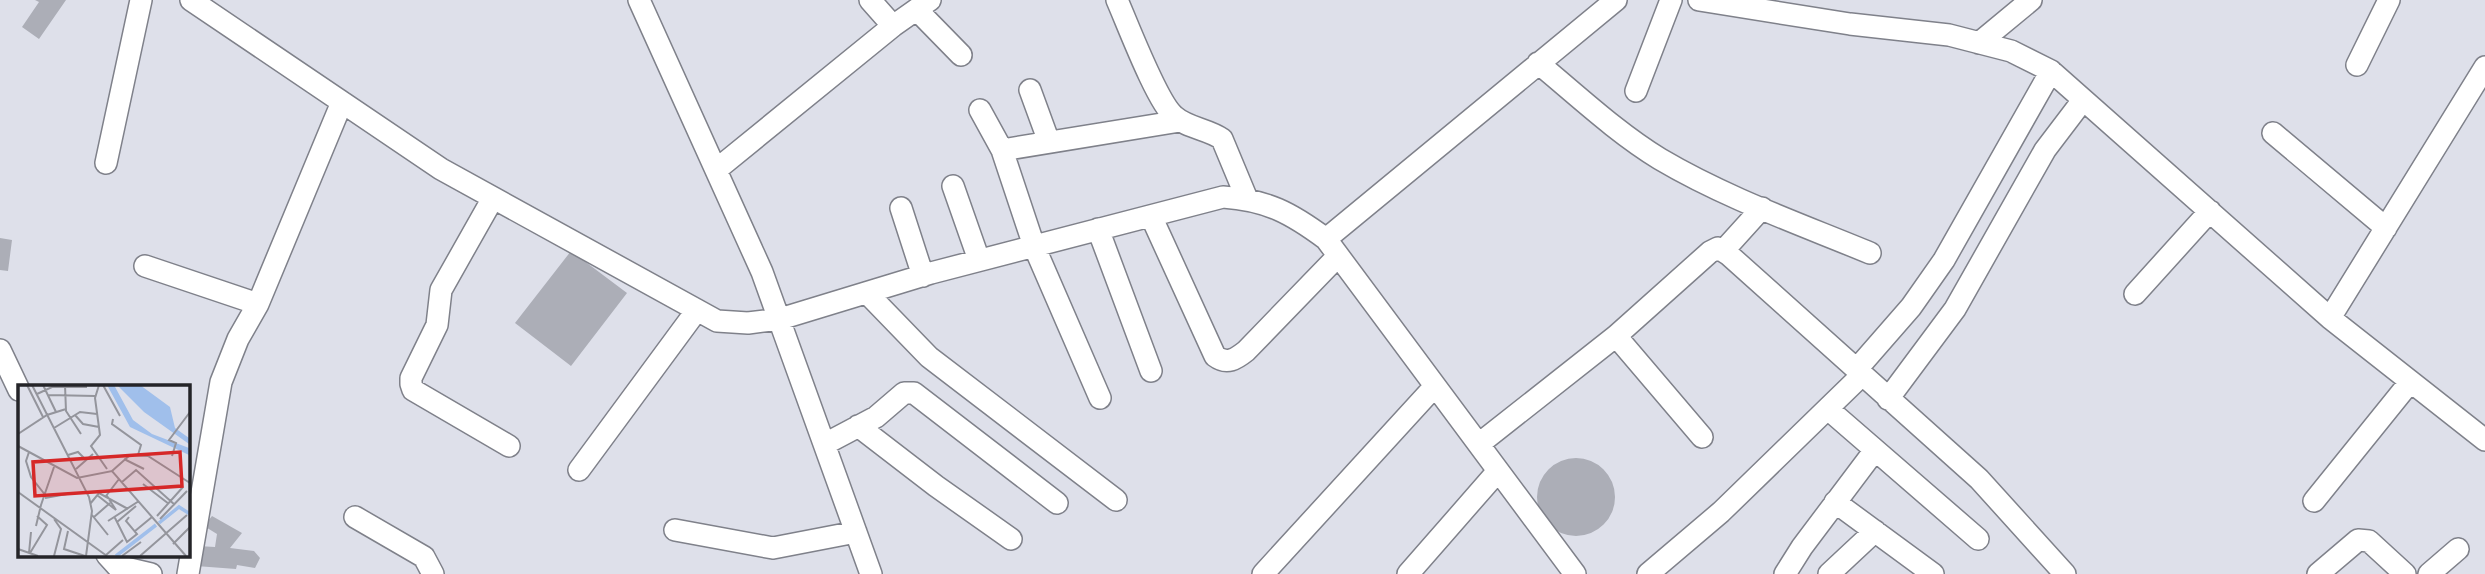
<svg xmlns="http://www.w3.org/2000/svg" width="2485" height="574" font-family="'Open Sans',sans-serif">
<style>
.building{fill:#acaeb7}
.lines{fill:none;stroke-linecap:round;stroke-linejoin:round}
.minor-casing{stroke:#7f818a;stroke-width:24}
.minor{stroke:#fff;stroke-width:21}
.inset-river{fill:none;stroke:#a0bfeb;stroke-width:3.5}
.inset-road{fill:none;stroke:#94959c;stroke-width:2}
.view{fill:#d62828;fill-opacity:0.15;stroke:#d62828;stroke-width:3.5}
.inset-edge{fill:none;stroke:#242428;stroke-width:3.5}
</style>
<rect width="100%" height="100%" fill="#dee0ea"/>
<path class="building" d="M35,0H66L39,39L22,27L39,2Z
M0,238L12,240L8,271L0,270Z
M571,251L627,293L571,366L515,323Z
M1537 497a39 39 0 1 1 78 0a39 39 0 1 1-78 0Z
M212,516L242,533L230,548L254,551L260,558L255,568L237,565L236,569L196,566L198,546L215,547L217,534L204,526Z"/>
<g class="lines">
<g class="minor-casing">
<path id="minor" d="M191,0L441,169L717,321L748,323L780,319L931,273L1223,197C1267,200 1291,213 1326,239L1575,574
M639,0L762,272L871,574
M870,0L893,26
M1117,0C1128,25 1157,102 1174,116C1187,128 1208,129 1222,139L1247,199
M1699,0L1850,24L1949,35L2011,51L2051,71L2330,318L2485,440
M917,10L961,55
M1979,43L2031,0
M1538,63C1578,96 1616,132 1660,159C1726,198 1800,224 1870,253
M2357,65L2389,0
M1030,90L1049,142
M1636,91L1671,0
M980,110L1002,150L1034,246L1100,398
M2273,133L2386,228
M1002,150L1180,121
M106,163L141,0
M716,170L893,26L930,0
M953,186L979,260
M493,198L441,290L437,325L411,378V384L413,390L509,446
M901,208L923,276
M1151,216L1215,356C1227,365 1236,359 1246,351L1338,256
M1098,229L1151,371
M1326,239L1616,0
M1724,250L1762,208
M145,266L258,304
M867,293L929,357L1116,500
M2135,294L2210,211
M2330,318L2485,67
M1616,336L1702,437
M0,350L19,390
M1856,370L1911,307L1944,260L2051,71
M1888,399L1955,309L2045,150L2083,100
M1828,409L1978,539
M858,426L936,486L1011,539
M825,444L876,417L904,393H914L1057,503
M1479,444L1616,336L1710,252L1718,248L1729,255L1979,479L2065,574
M579,470L697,310
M2314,501L2410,382
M1835,502L1933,574
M355,517L424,557L433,574
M675,530L773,548L856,532
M107,555L117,566L151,574
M188,574L221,382L238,339L258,304L342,102
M1263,574L1435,386
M1408,574L1498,471
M1648,574L1721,512L1862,375
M1785,574L1802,547L1875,450
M1829,574L1875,531
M2318,574L2358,540L2369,541L2405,574
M2429,574L2458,549"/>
</g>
<use href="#minor" class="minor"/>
</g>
<g transform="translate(18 385)">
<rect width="172" height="172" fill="#dee0ea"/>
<path d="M89,0H96L115,35L134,49L171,63V70L112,42ZM99,0H122L152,22L157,43L171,53V59L126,27Z" fill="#a0bfeb"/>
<path class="inset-river" d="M141,138L161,122L172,129M98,171L138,140"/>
<path class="inset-road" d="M9,0L25,32M14,0L71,112L74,126L68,171M25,0L38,27M47,0L48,26L63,49M81,0L77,13L82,50L73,61L89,84M85,0L102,31M19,9L34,2H69M30,10L77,11M57,30L65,39L81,42M95,34L94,39L123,60L120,70M36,43L62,27L79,29M0,49L29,30L48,24M0,61L59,93L94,86L168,171M11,67L8,76L13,92L28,111M50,70L60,67L68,75M154,71L158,58L151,55L172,27M106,74L126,84M58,84L75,69M94,86L112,70L130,71L172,98M104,97L118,85L157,120M125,99L151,119M0,107L89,171M79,110L98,125L89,111M88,111L101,94M27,113L49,109M72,119L81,108L110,124M23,120L36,82M74,130L90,150M96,131L109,157L119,149L108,136L111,132M139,131L165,102M76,132L92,118M142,134L169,106M90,136L121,116M99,137L118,121M18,141L23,120M50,146L46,164L67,171M117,146L134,132M155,159L172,142M0,164L20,171M11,168L13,147M12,168L29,140L19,131M88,170L105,155M36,171L43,144L36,134M104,171L123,157M122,171L169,130"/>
<path class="view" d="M162,67L164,101L17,111L15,77Z"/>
<rect width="172" height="172" class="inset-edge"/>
</g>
</svg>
